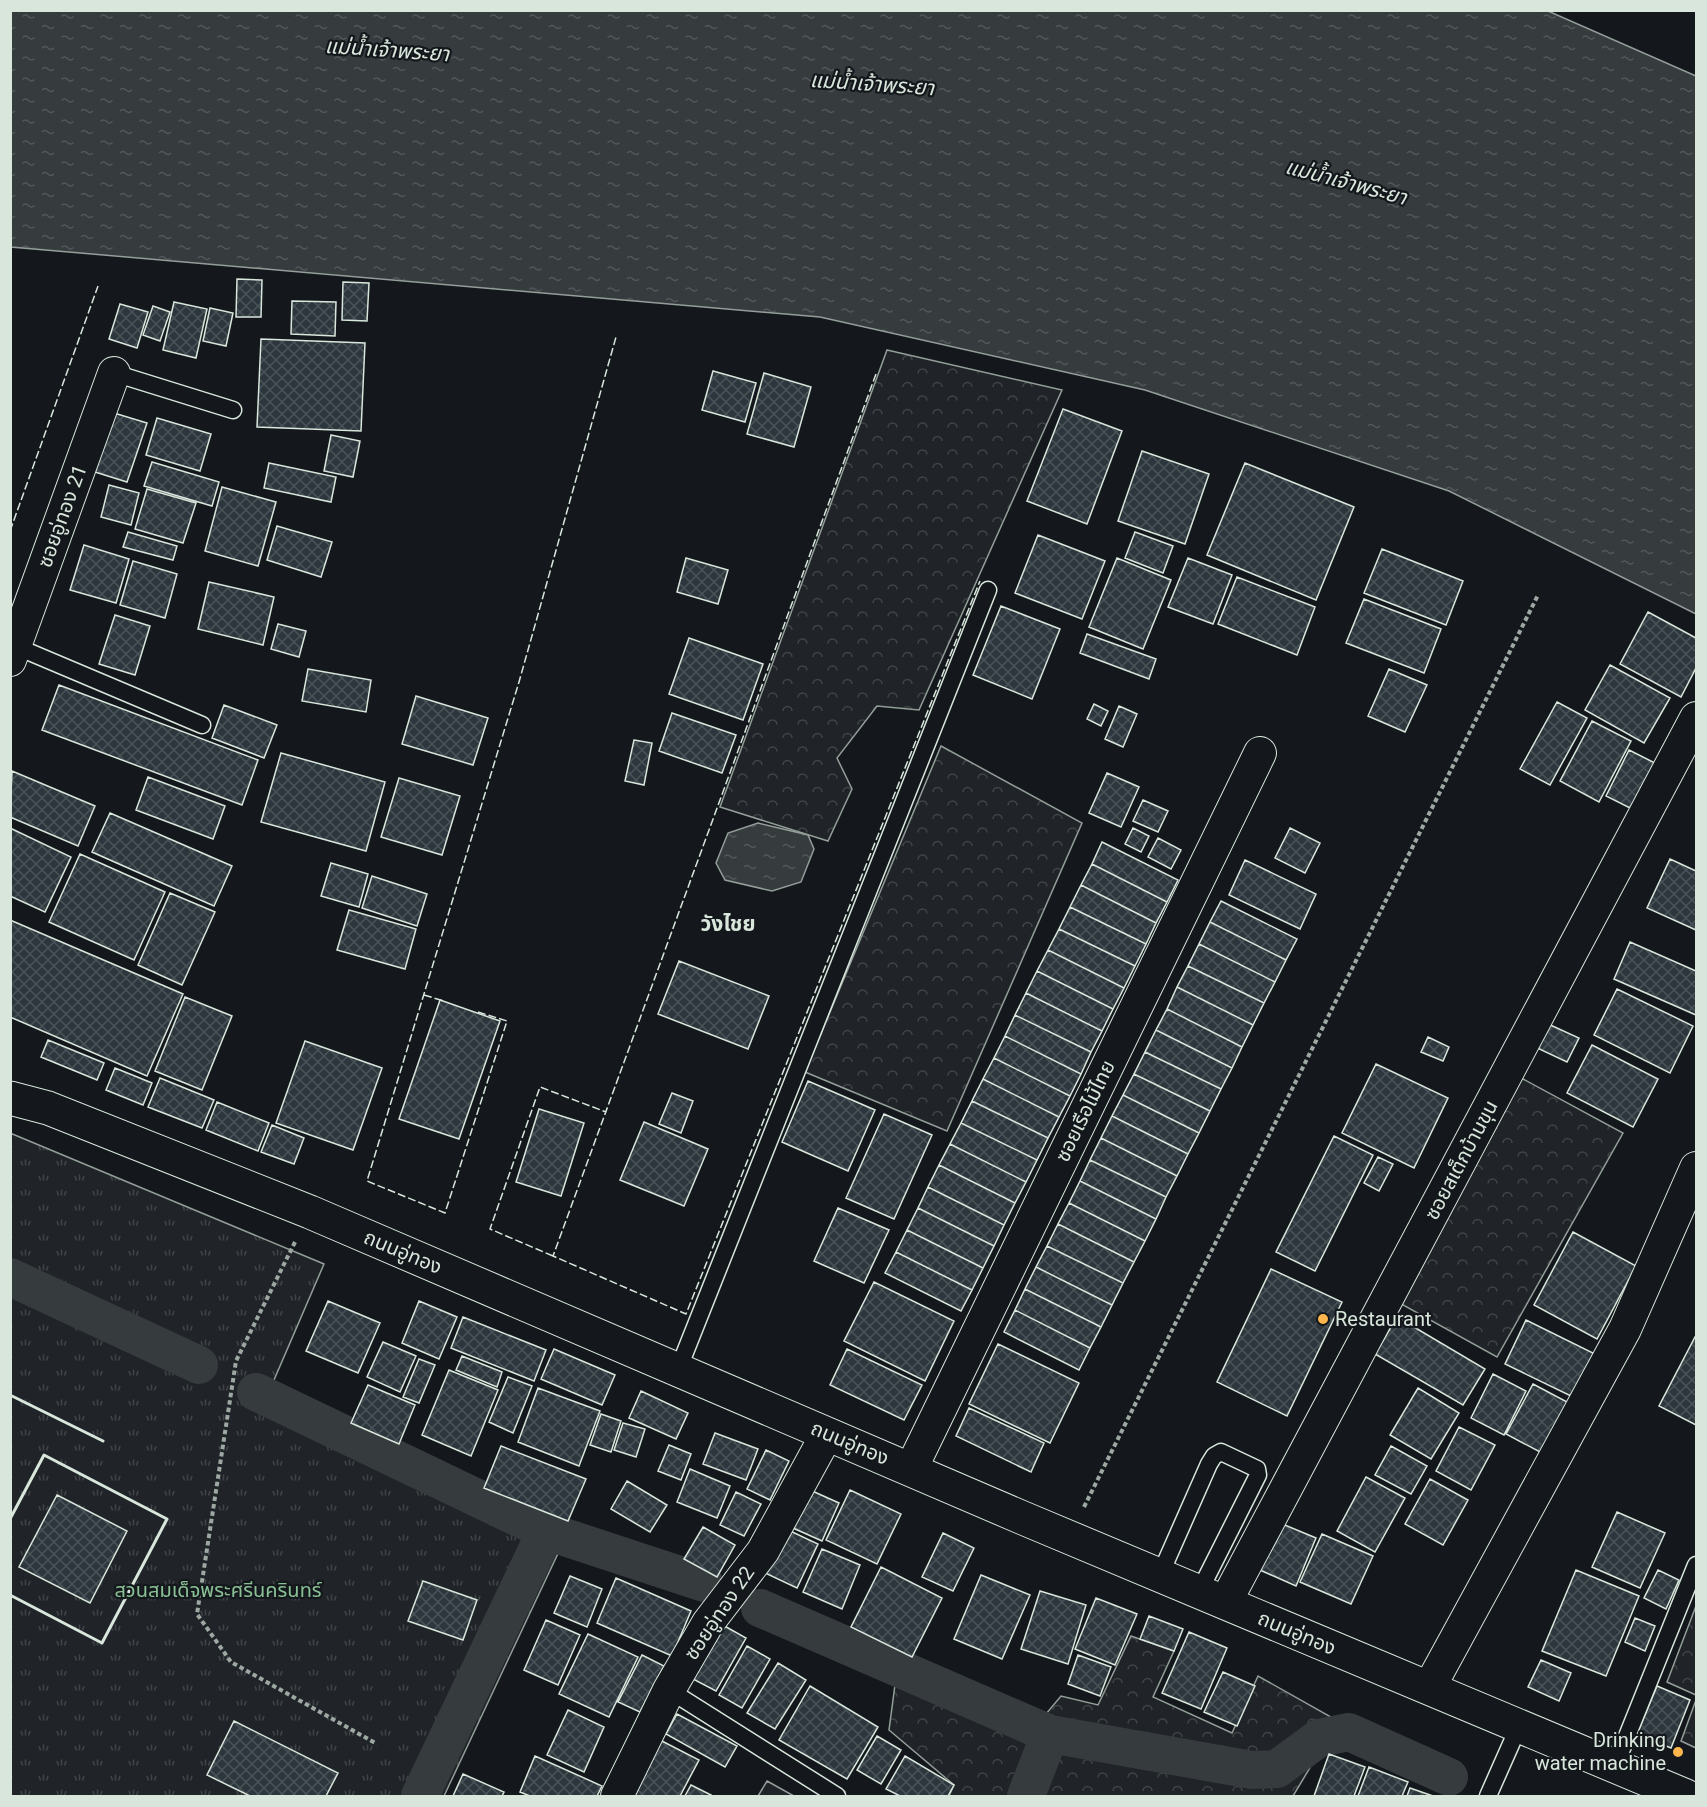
<svg xmlns="http://www.w3.org/2000/svg" width="1707" height="1807" font-family="Roboto,'Noto Sans Thai',sans-serif">
<style>
.forest{fill:url(#forest-crowns);stroke:#939e99;stroke-width:1.5}
.park{fill:url(#park-tufts);stroke:#939e99;stroke-width:1.5}
.water{fill:url(#water-ripples);stroke:#939e99;stroke-width:1.5}
.lines{fill:none;stroke-linecap:round;stroke-linejoin:round}
.canal{stroke:#363b3e;stroke-width:38}
.building{fill:url(#building-cross-hatch);stroke:#d8e6dc;stroke-width:1.5}
.service-casing{stroke:#d8e6dc;stroke-width:19}
.minor-casing{stroke:#d8e6dc;stroke-width:34}
.primary-casing{stroke:#d8e6dc;stroke-width:35}
.path{stroke:#9da8a2;stroke-width:4;stroke-dasharray:4.5 3;stroke-linecap:butt}
.service{stroke:#14181c;stroke-width:16}
.minor{stroke:#14181c;stroke-width:32}
.primary{stroke:#14181c;stroke-width:33}
.fence{stroke:#d8e6dc;stroke-width:1.5;stroke-dasharray:8 3;stroke-linecap:butt}
.wall{stroke:#d8e6dc;stroke-width:3}
.poi-dot{fill:#ffb74d;stroke:#14181c;stroke-width:2}
.labels{text-anchor:middle;stroke-width:4.5;stroke-linejoin:round;paint-order:stroke}
.street-label{font-size:20px;fill:#d8e6dc;stroke:#14181c}
.poi-label{font-size:20px;fill:#d8e6dc;stroke:#14181c;text-anchor:start}
.park-label{font-size:20px;fill:#8ac095;stroke:#14181c}
.water-label{font-size:21px;font-style:italic;fill:#d8e6dc;stroke:#14181c}
.neighbourhood-label{font-size:21px;font-weight:bold;fill:#d8e6dc;stroke:#14181c}
</style>
<defs>
<pattern id="forest-crowns" width="20" height="18" patternUnits="userSpaceOnUse" patternTransform="scale(1.5)"><rect width="20" height="18" fill="#202428"/><path d="M2 6a3 3 0 1 1 6 0M12 15a3 3 0 1 1 6 0" fill="none" stroke="#404447"/></pattern>
<pattern id="park-tufts" width="24" height="20" patternUnits="userSpaceOnUse" patternTransform="scale(1.5)"><rect width="24" height="20" fill="#202428"/><path d="M3 7l-1-3M5 7V3M7 7l1-3M15 17l-1-3M17 17v-4M19 17l1-3" fill="none" stroke="#404447"/></pattern>
<pattern id="water-ripples" width="26" height="14" patternUnits="userSpaceOnUse" patternTransform="scale(1.5)"><rect width="26" height="14" fill="#363b3e"/><path d="M2 4q2-2 4 0t4 0M15 11q2-2 4 0t4 0" fill="none" stroke="#525759"/></pattern>
<pattern id="building-cross-hatch" width="8" height="8" patternUnits="userSpaceOnUse" patternTransform="scale(1.5)"><rect width="8" height="8" fill="#2c363c"/><path d="M0 0l8 8M0 8l8-8" fill="none" stroke="#4a5358"/></pattern>
</defs>
<rect width="100%" height="100%" fill="#14181c"/>
<path class="forest" d="M887,350L1062,390L919,710L877,706L837,758L852,789L828,841L720,807Z
M941,746L1082,823L947,1131L805,1072Z
M1512,1073L1623,1133L1497,1357L1394,1300Z
M1696,1606V1695L1667,1682Z
M1131,1636L1174,1651L1153,1697L1232,1733L1258,1676L1338,1721L1293,1796H949L954,1785L889,1730L895,1685L1041,1720L1061,1696L1098,1705Z
M1696,1700V1748L1681,1741Z
M767,1781L794,1796H758Z"/>
<path class="park" d="M10,1133L324,1264L271,1387L569,1530L444,1796H11Z"/>
<path class="water" d="M10,11H1548L1696,76V614L1449,491L1145,390L820,317L11,247Z
M758,823L808,835L814,849L801,882L772,891L725,880L716,863L728,833Z"/>
<g class="lines">
<path class="canal" d="M10,1277L199,1365
M256,1392L546,1531L704,1583
M760,1608L1050,1734L1252,1770L1277,1769L1319,1738L1349,1732L1449,1777
M420,1796L546,1531
M1026,1796L1050,1734"/>
</g>
<path class="building" d="M237,279L262,280L261,317H236Z
M343,282L369,283L367,321L342,320Z
M292,301L336,302L335,336L291,334Z
M174,302L207,309L196,358L163,350Z
M120,304L148,312L137,348L109,339Z
M153,306L170,312L160,341L143,335Z
M210,308L233,313L226,346L203,341Z
M261,339L365,343L361,431L257,427Z
M713,371L756,383L745,422L702,410Z
M764,373L811,387L794,447L747,434Z
M1063,409L1122,431L1087,524L1027,501Z
M114,413L147,423L127,482L95,472Z
M157,418L211,434L200,471L146,455Z
M331,435L360,441L353,477L324,471Z
M1142,451L1209,474L1185,544L1118,521Z
M152,462L219,482L212,506L144,486Z
M269,463L336,477L331,502L264,488Z
M1245,463L1354,507L1316,600L1207,555Z
M109,485L139,493L131,525L101,517Z
M222,487L276,502L258,566L205,551Z
M147,489L196,503L183,543L135,529Z
M277,526L332,542L321,577L267,560Z
M128,532L177,546L173,560L123,547Z
M1135,532L1173,546L1163,573L1125,558Z
M1038,535L1105,561L1082,619L1015,593Z
M84,545L129,559L116,603L70,590Z
M1382,549L1463,581L1446,625L1364,593Z
M686,558L728,570L718,604L677,592Z
M1117,558L1171,580L1143,649L1089,627Z
M1188,558L1232,575L1213,624L1168,607Z
M133,561L177,574L165,618L120,605Z
M1237,577L1315,607L1297,655L1218,624Z
M209,582L274,597L263,645L198,629Z
M1364,599L1441,629L1424,673L1346,643Z
M1001,606L1060,629L1032,699L973,675Z
M1648,612L1696,638V668L1681,697L1620,664Z
M115,615L150,626L135,675L99,664Z
M278,624L306,631L299,657L271,649Z
M1087,634L1156,659L1149,679L1080,653Z
M689,638L763,664L743,720L669,694Z
M1610,665L1670,698L1644,743L1585,710Z
M308,669L371,680L366,712L302,701Z
M1389,669L1427,685L1405,732L1368,716Z
M59,685L258,760L242,805L42,730Z
M416,696L488,718L473,765L402,744Z
M1557,702L1587,718L1550,785L1520,769Z
M1094,704L1108,711L1101,726L1087,719Z
M224,705L277,725L264,758L212,738Z
M1119,706L1137,714L1123,747L1105,739Z
M672,713L736,735L722,773L659,751Z
M1592,721L1631,741L1599,802L1560,781Z
M634,740L652,743L644,785L625,781Z
M1629,750L1655,763L1632,809L1606,796Z
M281,753L385,782L366,851L261,822Z
M12,771L95,806L78,846L10,817Z
M1107,773L1139,787L1121,827L1089,813Z
M148,777L225,806L213,839L136,810Z
M399,778L460,796L442,855L381,837Z
M1143,800L1168,811L1158,832L1133,821Z
M110,813L232,866L214,906L92,852Z
M10,828L71,857L45,912L10,896Z
M1133,828L1149,836L1141,852L1125,844Z
M1290,828L1320,843L1305,873L1275,858Z
M1158,838L1181,850L1171,869L1148,857Z
M1102,842L1178,880L1167,902L1092,864Z
M80,854L165,892L134,960L49,922Z
M1670,859L1696,871V930L1647,908Z
M1245,860L1316,894L1300,929L1229,895Z
M331,863L368,874L359,907L321,896Z
M1092,864L1167,902L1156,923L1081,885Z
M372,876L427,894L417,926L362,908Z
M1081,885L1156,923L1146,944L1070,907Z
M170,893L215,912L182,985L138,965Z
M1221,901L1297,939L1286,960L1210,922Z
M1070,907L1146,944L1135,966L1059,929Z
M349,910L416,929L405,969L337,950Z
M10,920L183,994L147,1076L10,1017Z
M1210,922L1286,960L1275,982L1199,944Z
M1059,929L1135,966L1124,988L1048,950Z
M1630,942L1696,971V1015L1614,979Z
M1199,944L1275,982L1264,1003L1188,966Z
M1048,950L1124,988L1113,1009L1037,971Z
M679,961L769,996L748,1049L658,1014Z
M1188,966L1264,1003L1253,1025L1177,987Z
M1037,971L1113,1009L1102,1031L1026,993Z
M1177,987L1253,1025L1242,1047L1167,1009Z
M1617,989L1693,1026L1670,1073L1594,1035Z
M1026,993L1102,1031L1091,1052L1015,1015Z
M185,997L232,1016L202,1090L155,1071Z
M440,1000L500,1021L459,1139L399,1119Z
M1167,1009L1242,1047L1232,1068L1156,1030Z
M1015,1015L1091,1052L1081,1074L1005,1036Z
M1546,1023L1579,1038L1567,1062L1535,1047Z
M1156,1030L1232,1068L1221,1089L1145,1052Z
M1005,1036L1081,1074L1070,1096L994,1058Z
M1428,1037L1449,1047L1443,1061L1421,1052Z
M48,1040L104,1063L97,1080L41,1057Z
M305,1041L382,1068L353,1150L276,1123Z
M1592,1045L1658,1079L1633,1127L1567,1093Z
M1145,1052L1221,1089L1210,1111L1134,1074Z
M994,1058L1070,1096L1059,1117L983,1079Z
M1376,1064L1448,1098L1414,1168L1342,1133Z
M115,1068L152,1083L143,1105L106,1090Z
M1134,1074L1210,1111L1199,1133L1123,1095Z
M160,1078L214,1100L202,1128L148,1107Z
M983,1079L1059,1117L1048,1138L972,1101Z
M808,1081L875,1110L848,1171L782,1142Z
M672,1093L693,1101L681,1133L659,1124Z
M1123,1095L1199,1133L1188,1154L1112,1116Z
M972,1101L1048,1138L1037,1160L961,1123Z
M217,1102L269,1123L258,1151L206,1130Z
M539,1109L584,1123L561,1196L516,1182Z
M884,1114L932,1135L894,1219L846,1198Z
M1112,1116L1188,1154L1177,1176L1101,1138Z
M644,1122L708,1149L684,1206L620,1180Z
M961,1123L1037,1160L1026,1182L950,1144Z
M272,1125L304,1138L294,1164L261,1152Z
M1334,1136L1373,1155L1315,1271L1276,1252Z
M1101,1138L1177,1176L1166,1197L1090,1160Z
M950,1144L1026,1182L1015,1203L939,1165Z
M1378,1157L1393,1164L1379,1191L1364,1183Z
M1090,1160L1166,1197L1156,1219L1080,1181Z
M939,1165L1015,1203L1004,1225L928,1187Z
M1080,1181L1156,1219L1145,1241L1069,1203Z
M928,1187L1004,1225L994,1246L918,1208Z
M1069,1203L1145,1241L1134,1262L1058,1224Z
M838,1208L889,1230L864,1283L814,1261Z
M918,1208L994,1246L983,1268L907,1230Z
M1058,1224L1134,1262L1123,1283L1047,1246Z
M907,1230L983,1268L972,1290L896,1252Z
M1573,1232L1636,1266L1597,1339L1534,1305Z
M1047,1246L1123,1283L1112,1305L1036,1267Z
M896,1252L972,1290L961,1311L885,1273Z
M1036,1267L1112,1305L1101,1327L1025,1289Z
M1271,1269L1342,1302L1287,1416L1217,1382Z
M874,1282L954,1321L925,1381L844,1341Z
M1025,1289L1101,1327L1090,1348L1015,1310Z
M328,1301L380,1323L358,1373L306,1351Z
M419,1301L457,1317L439,1359L402,1343Z
M1015,1310L1090,1348L1079,1370L1004,1332Z
M463,1317L546,1350L534,1381L451,1348Z
M1397,1317L1485,1369L1463,1405L1375,1354Z
M1526,1320L1595,1354L1573,1397L1505,1364Z
M1695,1337L1696,1338V1425L1659,1406Z
M383,1342L416,1356L400,1392L367,1377Z
M998,1344L1079,1383L1050,1443L969,1404Z
M554,1349L615,1375L602,1405L541,1379Z
M847,1349L922,1385L904,1420L830,1385Z
M462,1356L502,1372L497,1387L456,1370Z
M419,1359L435,1365L419,1403L403,1397Z
M449,1370L498,1390L471,1456L422,1435Z
M1493,1374L1526,1391L1504,1435L1471,1418Z
M508,1377L532,1386L513,1433L489,1422Z
M1533,1384L1569,1403L1542,1453L1506,1434Z
M368,1385L415,1405L399,1444L351,1423Z
M538,1388L600,1411L579,1466L518,1442Z
M1418,1388L1459,1413L1431,1459L1390,1435Z
M641,1391L688,1413L676,1439L629,1418Z
M969,1408L1044,1443L1031,1472L956,1436Z
M601,1414L621,1421L611,1452L590,1445Z
M623,1423L645,1429L636,1457L614,1450Z
M1459,1427L1495,1445L1471,1490L1436,1471Z
M715,1433L758,1449L746,1480L703,1464Z
M669,1445L691,1454L681,1480L658,1471Z
M501,1446L586,1479L568,1521L484,1488Z
M1391,1446L1427,1466L1411,1494L1375,1475Z
M766,1450L789,1461L770,1500L747,1489Z
M690,1469L730,1486L717,1518L677,1502Z
M1366,1477L1405,1498L1375,1552L1337,1531Z
M1430,1479L1468,1500L1443,1545L1405,1524Z
M627,1481L667,1505L650,1532L611,1509Z
M810,1490L839,1503L822,1541L793,1528Z
M850,1490L901,1514L877,1564L826,1540Z
M736,1492L761,1504L744,1536L720,1525Z
M57,1495L127,1531L90,1603L19,1567Z
M1617,1512L1665,1533L1640,1588L1592,1567Z
M1280,1523L1316,1538L1296,1586L1260,1570Z
M703,1527L735,1545L717,1577L684,1559Z
M786,1529L818,1544L797,1588L765,1573Z
M943,1533L974,1548L953,1591L922,1577Z
M1322,1534L1373,1556L1351,1604L1300,1582Z
M822,1549L860,1565L842,1609L803,1592Z
M881,1567L942,1598L912,1657L851,1627Z
M1576,1570L1639,1596L1606,1676L1542,1651Z
M1658,1570L1679,1580L1666,1609L1644,1598Z
M981,1575L1030,1595L1002,1659L954,1639Z
M570,1576L602,1589L587,1627L554,1613Z
M616,1578L691,1611L672,1656L597,1623Z
M423,1581L477,1600L463,1640L408,1621Z
M1040,1591L1086,1605L1068,1664L1021,1649Z
M1096,1598L1137,1614L1115,1665L1075,1649Z
M1149,1616L1183,1629L1174,1651L1140,1639Z
M1635,1618L1655,1626L1645,1651L1625,1642Z
M546,1620L580,1635L558,1685L524,1670Z
M721,1624L746,1638L716,1691L691,1678Z
M1189,1632L1227,1648L1201,1709L1162,1693Z
M588,1634L638,1657L609,1717L559,1694Z
M747,1646L770,1659L742,1708L719,1695Z
M642,1655L664,1666L640,1712L618,1702Z
M1078,1655L1111,1667L1100,1696L1068,1684Z
M1541,1660L1571,1673L1559,1701L1528,1687Z
M778,1663L806,1680L775,1729L747,1713Z
M1223,1672L1255,1686L1237,1726L1204,1712Z
M810,1686L878,1727L847,1779L779,1740Z
M1657,1686L1690,1700L1671,1748L1637,1734Z
M568,1710L604,1727L584,1772L547,1755Z
M677,1714L737,1746L725,1767L666,1734Z
M234,1721L338,1773L326,1796H250L207,1775Z
M877,1736L901,1750L881,1784L857,1770Z
M658,1739L699,1760L680,1796H628Z
M1329,1754L1365,1767L1354,1796H1314Z
M535,1756L602,1786L597,1796H530L520,1792Z
M905,1756L954,1785L948,1796H900L886,1789Z
M1369,1767L1408,1782L1402,1796H1358Z
M463,1774L504,1792L502,1796H453Z
M691,1785L711,1795L710,1796H685Z
M1410,1788L1433,1796H1407Z"/>
<g class="lines">
<g class="service-casing">
<path id="service" d="M114,373L233,410
M15,646L202,725
M678,1370L988,590
M1160,1575L1209,1464L1214,1456L1221,1452L1257,1469L1258,1475L1199,1592
M669,1690L837,1796
M1615,1766L1696,1565
M1488,1796L1519,1726"/>
</g>
<g class="minor-casing">
<path id="minor" d="M10,660L114,373
M911,1469L1260,753
M1225,1603L1696,718
M1429,1688L1625,1329L1696,1168
M617,1796L669,1690L708,1623L763,1551L827,1434"/>
</g>
<g class="primary-casing">
<path id="primary" d="M10,1098L48,1108L310,1212L1023,1518L1686,1796"/>
</g>
<path class="path" d="M295,1242L236,1361L197,1614L231,1662L377,1744
M1084,1507L1538,595"/>
<use href="#service" class="service"/>
<use href="#minor" class="minor"/>
<use href="#primary" class="primary"/>
<path class="fence" d="M876,374L553,1256L686,1314L980,581
M10,531L98,286
M424,995L444,1001
M478,1012L507,1021L445,1213L367,1181L519,682L616,337
M553,1256L490,1229L540,1087L606,1112"/>
<path class="wall" d="M10,1395L103,1441
M10,1519L44,1455L167,1519L102,1643L10,1595"/>
</g>
<g class="poi-dot">
<circle cx="1323" cy="1319" r="6"/>
<circle cx="1678" cy="1752" r="6"/>
</g>
<g class="labels">
<g class="street-label">
<text transform="translate(62 516) rotate(-70)" y="7">ซอยอู่ทอง 21</text>
<text transform="translate(1085 1111) rotate(-64)" y="7">ซอยเรือไม้ไทย</text>
<text transform="translate(1461 1160) rotate(-62)" y="7">ซอยสเต็กบ้านขุน</text>
<text transform="translate(403 1252) rotate(23)" y="7">ถนนอู่ทอง</text>
<text transform="translate(850 1443) rotate(23)" y="7">ถนนอู่ทอง</text>
<text transform="translate(719 1613) rotate(-56)" y="7">ซอยอู่ทอง 22</text>
<text transform="translate(1297 1633) rotate(23)" y="7">ถนนอู่ทอง</text>
</g>
<g class="poi-label">
<text x="1335" y="1326">Restaurant</text>
<text x="1666" y="1747" text-anchor="end">Drinking<tspan x="1666" dy="23">water machine</tspan></text>
</g>
<g class="park-label">
<text x="218" y="1597">สวนสมเด็จพระศรีนครินทร์</text>
</g>
<g class="water-label">
<text transform="translate(387 50) rotate(4)" y="7">แม่น้ำเจ้าพระยา</text>
<text transform="translate(872 84) rotate(4)" y="7">แม่น้ำเจ้าพระยา</text>
<text transform="translate(1346 182) rotate(15)" y="7">แม่น้ำเจ้าพระยา</text>
</g>
<g class="neighbourhood-label">
<text x="728" y="931">วังไชย</text>
</g>
</g>
<rect width="1707" height="1807" fill="none" stroke="#d8e6dc" stroke-width="24"/>
</svg>
